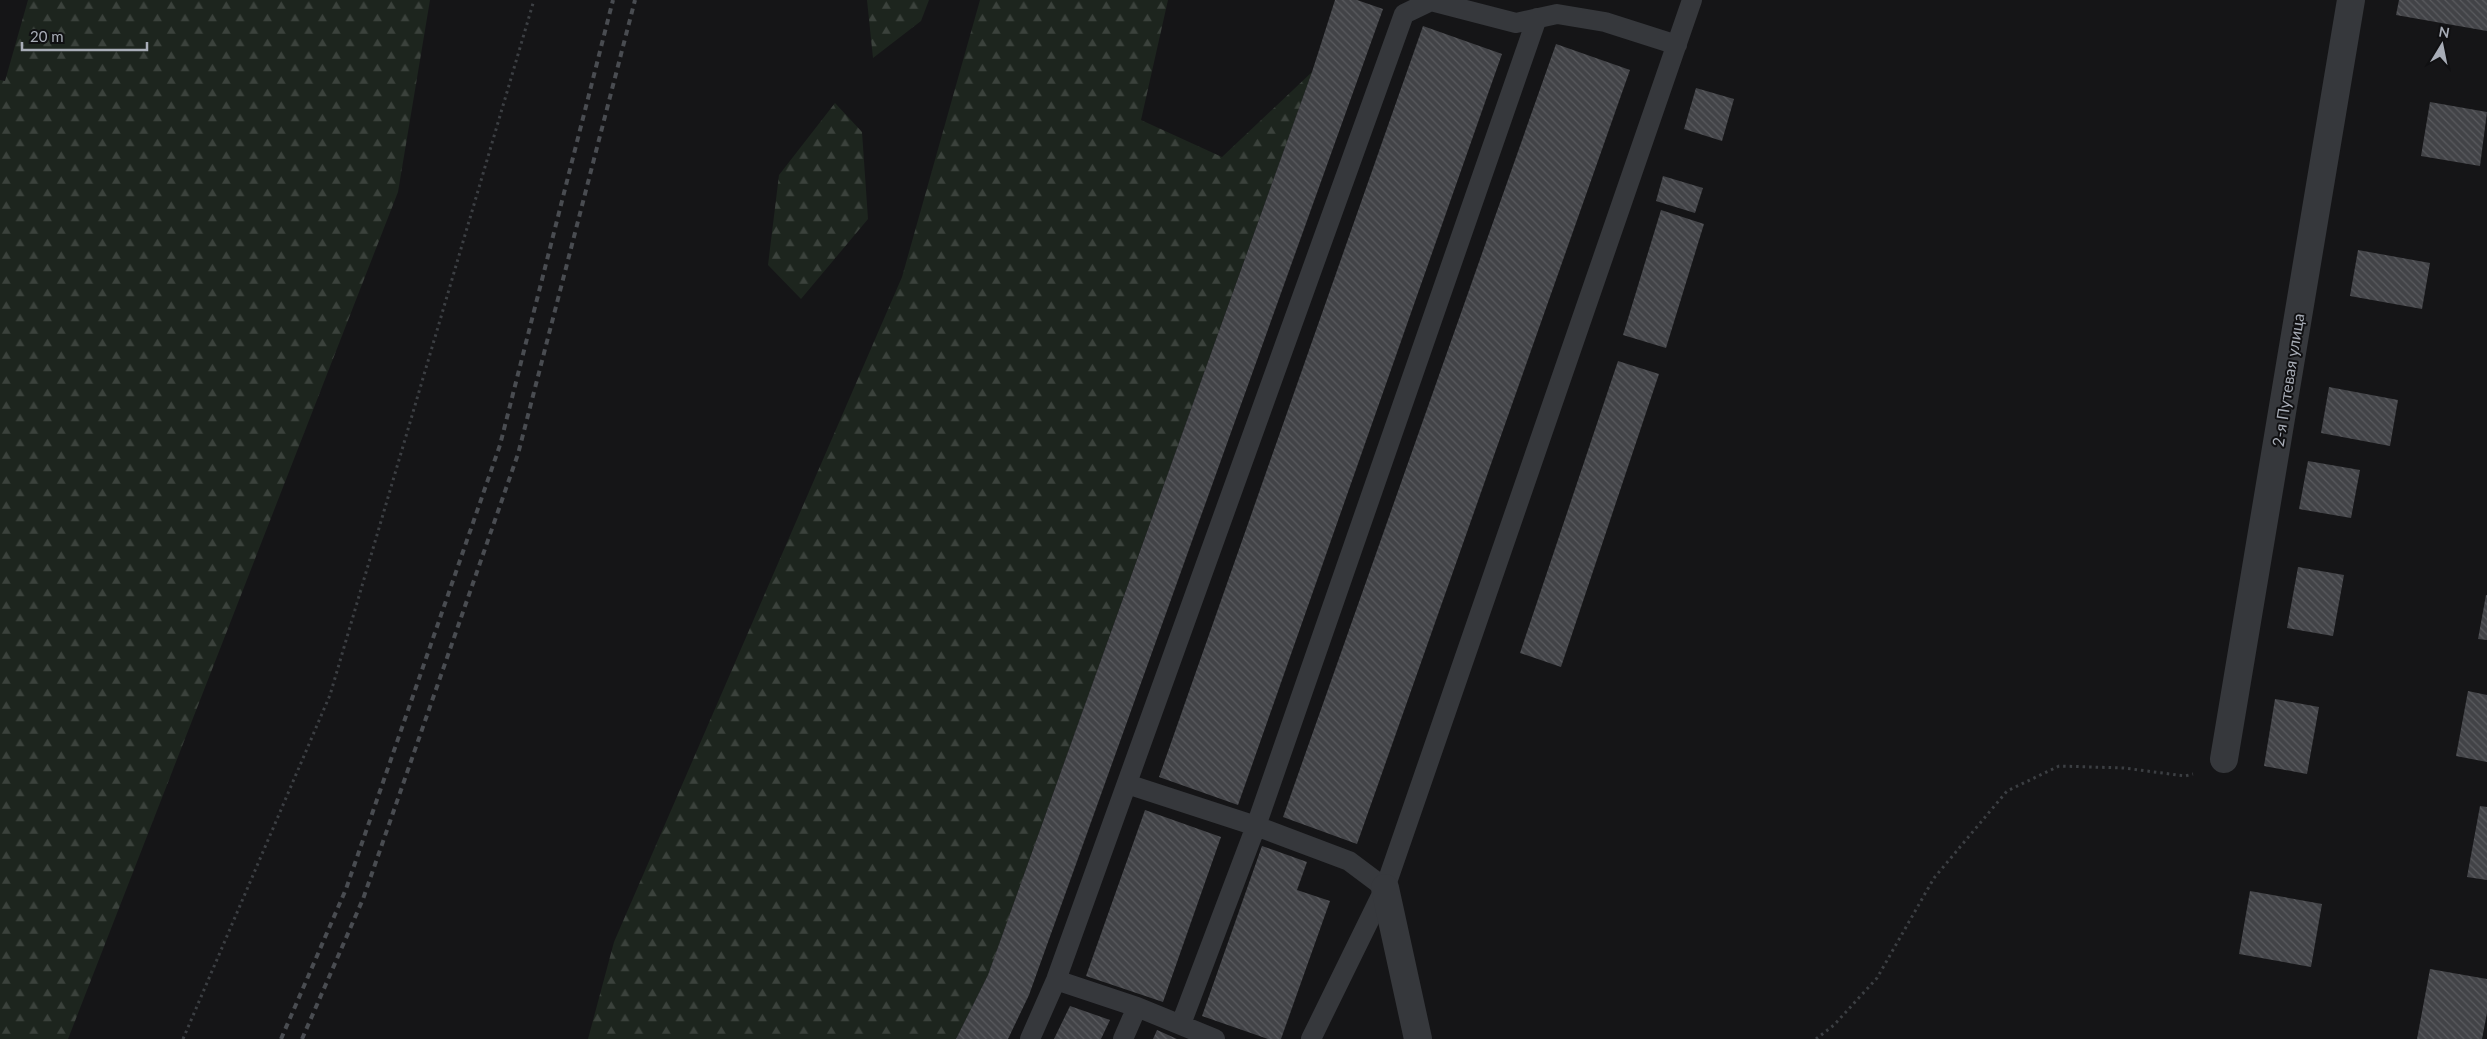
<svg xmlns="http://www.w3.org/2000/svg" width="2487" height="1039" font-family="Lato,sans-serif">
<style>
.forest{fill:url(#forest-firs)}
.building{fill:url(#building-back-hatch)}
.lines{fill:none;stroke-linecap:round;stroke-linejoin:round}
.path{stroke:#3c3f43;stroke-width:3;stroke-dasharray:2.5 4;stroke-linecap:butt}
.lane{stroke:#36383c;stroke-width:20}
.street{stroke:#36383c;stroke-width:28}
.rail{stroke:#494c51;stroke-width:4;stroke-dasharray:6 5;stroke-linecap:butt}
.labels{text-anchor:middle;stroke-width:4;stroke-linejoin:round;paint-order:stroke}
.street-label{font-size:16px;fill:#a8adb7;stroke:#101012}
</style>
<defs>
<pattern id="forest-firs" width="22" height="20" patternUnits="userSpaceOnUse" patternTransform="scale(1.25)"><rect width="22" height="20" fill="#1d251e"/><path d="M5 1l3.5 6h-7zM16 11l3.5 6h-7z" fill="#3b423c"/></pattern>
<pattern id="building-back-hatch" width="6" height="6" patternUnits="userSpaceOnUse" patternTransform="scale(1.25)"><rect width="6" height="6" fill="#424347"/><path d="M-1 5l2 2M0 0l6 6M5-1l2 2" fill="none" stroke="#5a5b5f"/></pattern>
</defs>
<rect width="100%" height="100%" fill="#151517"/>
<path class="forest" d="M28,0H430L398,192L68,1039H0V80L5,81Z
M867,0H929L921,21L873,58Z
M980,0H1168L1141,120L1222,157L1312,72L988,975L956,1039H588L614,942L902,277Z
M835,103L862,132L868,219L801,299L768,265L779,175Z"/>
<path class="building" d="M1335,0H1357L1383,9L1029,995L1008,1039H956L988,975L1312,72Z
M2399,0H2487V31L2396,15Z
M1423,26L1502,54L1238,805L1159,777Z
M1556,44L1630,70L1357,844L1283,817Z
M1696,88L1734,99L1722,141L1684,129Z
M2430,102L2487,112L2480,166L2421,156Z
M1663,176L1703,188L1695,213L1656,201Z
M1661,210L1704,224L1666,348L1623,335Z
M2358,250L2430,263L2422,309L2350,296Z
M1618,361L1659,374L1561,667L1520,653Z
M2329,387L2398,400L2390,446L2321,433Z
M2308,461L2360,470L2351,518L2299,509Z
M2298,567L2344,575L2333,636L2287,628Z
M2486,595H2487V640L2478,639Z
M2468,691L2487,695V762L2456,756Z
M2275,699L2319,707L2307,774L2264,766Z
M2480,806L2487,807V880L2467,877Z
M1145,810L1221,837L1163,1002L1086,976Z
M1262,846L1307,862L1297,890L1330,901L1281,1039H1268L1202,1016Z
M2250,891L2322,904L2311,967L2239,954Z
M2430,969L2487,979V1013L2482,1039H2417Z
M1070,1006L1110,1020L1101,1039H1054Z
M1157,1030L1177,1039H1153Z"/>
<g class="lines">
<path class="path" d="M183,1039L330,695L534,0
M1816,1039L1834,1025L1877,978L1934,878L2007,791L2059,766L2124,768L2185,776L2193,774"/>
<path class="lane" d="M1127,784L1256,826L1349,861L1385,888
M1056,980L1137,1007L1215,1039
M1181,1024L1256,826L1537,18
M1030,1039L1056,980L1404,14L1431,1L1516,23L1557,14L1605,22L1677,45
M1123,1039L1137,1007
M1311,1039L1385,888L1692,0"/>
<path class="street" d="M2224,759L2351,0
M1385,888L1418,1039"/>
<path class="rail" d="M281,1039L346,889L500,445L613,0
M302,1039L363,899L518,454L635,0"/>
</g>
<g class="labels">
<g class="street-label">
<text transform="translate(2288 380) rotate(-81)" y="6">2-я Путевая улица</text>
</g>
</g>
<g transform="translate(2442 45) rotate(10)" stroke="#101012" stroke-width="4" paint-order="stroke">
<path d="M0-4L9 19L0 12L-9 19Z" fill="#a8adb7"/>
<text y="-8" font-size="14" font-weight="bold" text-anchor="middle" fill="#a8adb7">N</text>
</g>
<path d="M22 42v8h125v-8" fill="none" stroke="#a8adb7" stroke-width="2.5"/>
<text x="30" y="42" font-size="15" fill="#a8adb7" stroke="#101012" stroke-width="4" paint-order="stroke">20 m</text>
</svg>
